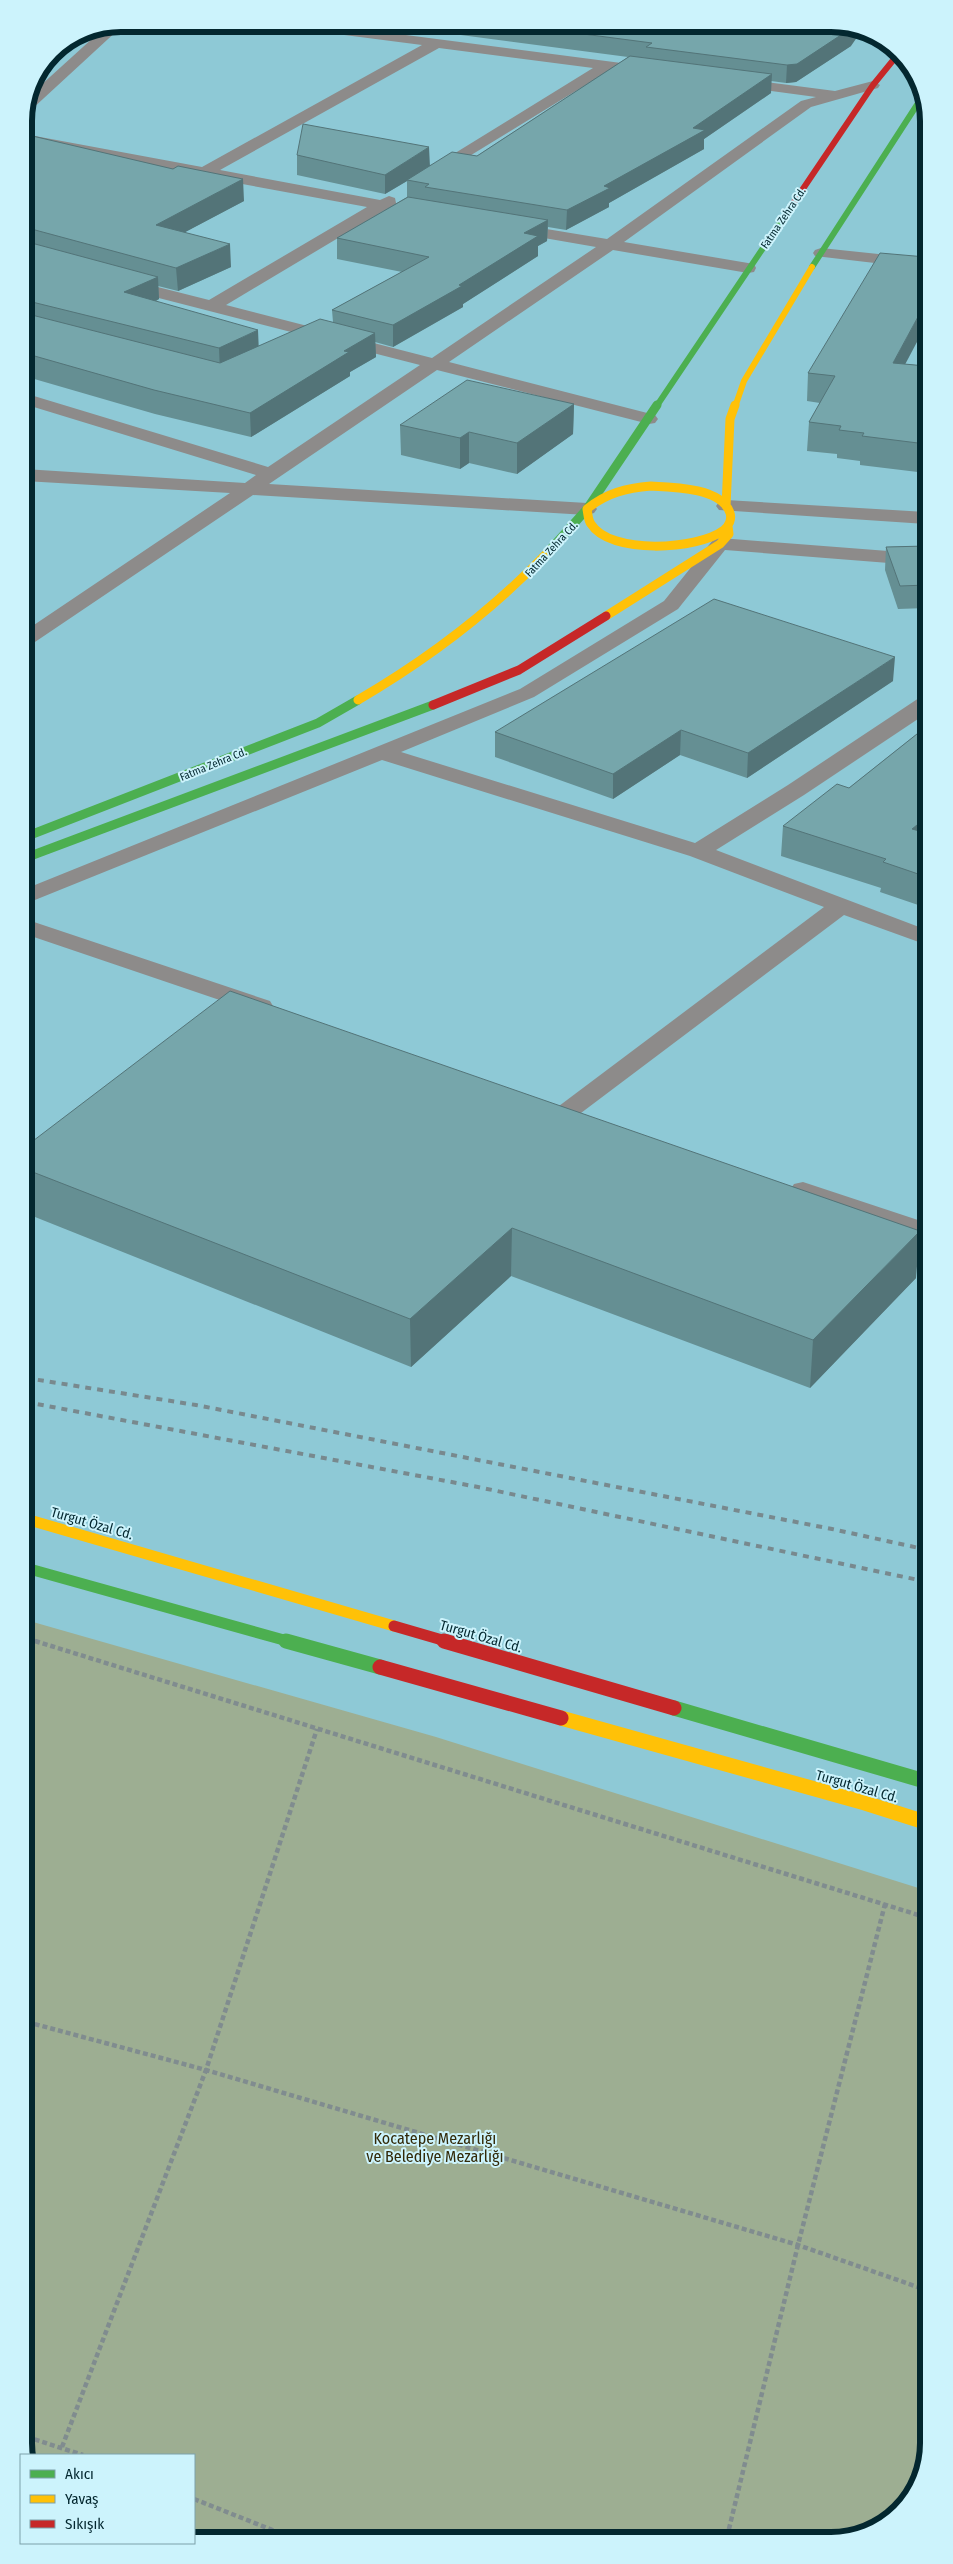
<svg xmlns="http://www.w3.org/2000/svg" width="953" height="2564" font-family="'Fira Sans Condensed',sans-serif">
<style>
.green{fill:#9dae92}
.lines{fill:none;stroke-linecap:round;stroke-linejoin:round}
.path-far1{stroke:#808c8f;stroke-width:3;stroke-dasharray:4 2.5;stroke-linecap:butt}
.path{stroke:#808c8f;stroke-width:4.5;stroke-dasharray:5 3;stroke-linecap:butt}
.street{fill:#8d8b8a;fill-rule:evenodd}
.fast-far3{stroke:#4caf50;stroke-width:6}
.fast-far2{stroke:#4caf50;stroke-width:9}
.fast-far1{stroke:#4caf50;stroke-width:11}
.fast{stroke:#4caf50;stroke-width:15}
.slow-far3{stroke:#ffc107;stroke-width:6}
.slow-far2{stroke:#ffc107;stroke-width:9}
.slow-far1{stroke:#ffc107;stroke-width:11}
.slow{stroke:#ffc107;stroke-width:15}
.jam-far3{stroke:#c62828;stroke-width:6}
.jam-far2{stroke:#c62828;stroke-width:9}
.jam-far1{stroke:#c62828;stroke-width:11}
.jam{stroke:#c62828;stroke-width:15}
.rail{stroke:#78898e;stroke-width:4;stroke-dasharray:6 6;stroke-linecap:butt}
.wall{fill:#658f93}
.shaded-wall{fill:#537478}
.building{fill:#76a6ab;stroke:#537478}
.labels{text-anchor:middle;stroke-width:4;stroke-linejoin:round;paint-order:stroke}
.far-street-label{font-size:11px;fill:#03272f;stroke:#ccf3fc}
.street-label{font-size:14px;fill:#03272f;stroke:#ccf3fc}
.near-park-label{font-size:16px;fill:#322908;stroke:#ccf3fc}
.rim{fill:none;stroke:#03272f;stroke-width:6}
</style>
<rect width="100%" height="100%" fill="#8ec9d6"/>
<path class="green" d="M26,1620L436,1737L928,1891L929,2443L909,2502L857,2537L194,2540V2455H27Z"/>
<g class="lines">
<path class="path-far1" d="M26,1638L39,1642"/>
<path class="path" d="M35,1641L928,1918
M27,2022L206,2070L798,2245L929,2291
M27,2437L83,2455
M62,2447L206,2070L317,1729
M194,2499L295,2539
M727,2537L798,2245L885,1904"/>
<path class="street" d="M121,24L120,28L31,110L25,111L29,96L105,27Z
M283,24H321L652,67L659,71L652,75L610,70L432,179L426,177L424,174L426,171L593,68L439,48L220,170L380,200L389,196L395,198L396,203L432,210L434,213L426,218L385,210L226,305L432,358L596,247L504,231L502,228L504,225L510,223L607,239L801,101L816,97L734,86L727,82L729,79L734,78L835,91L873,81L880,85L878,88L811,107L624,242L748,263L754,264L756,268L754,272L748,273L613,250L449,362L655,415L658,419L655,423L649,424L437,370L269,484L587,503L594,505L597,509L594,513L587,515L253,495L32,644L25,646V631L230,493L24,481V469L245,483L256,475L24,404V393L268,467L420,365L116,287L114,283L122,278L209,300L367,207L24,144V134L202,167L422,45L290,28Z
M821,248L926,259V269L815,256L813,253L815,250Z
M726,500L926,512V524L719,510L716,506L719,502Z
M720,538L927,554V566L725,550L678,609L534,697L401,752L695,843L788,785L919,698L927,697V713L804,795L716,850L927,930V945L844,915L577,1116L568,1119L559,1116L555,1111L559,1106L824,907L690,856L382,760L25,904V889L520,689L664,601L713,540Z
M25,919L270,1001L273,1006L270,1011L261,1013L252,1011L25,934Z
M803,1182L927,1223L928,1240L794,1196L790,1190L794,1184Z"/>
<path class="fast-far3" d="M812,267L924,94
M656,407L788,211"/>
<path class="fast-far2" d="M550,550L587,509L657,405
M25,837L318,723L358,700
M25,858L433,705"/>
<path class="fast-far1" d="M26,1568L291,1642"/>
<path class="fast" d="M286,1641L380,1667
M674,1708L928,1782"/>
<path class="slow-far3" d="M735,407L744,381L812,267"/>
<path class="slow-far2" d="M651,486C673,487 722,488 730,513C732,519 729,526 724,530C698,550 610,555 591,524C588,520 588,514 587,509C606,493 627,488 651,486Z
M726,506L730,419L735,405
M606,616L720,544L729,534L728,526
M358,700C430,658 493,610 550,550"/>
<path class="slow-far1" d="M26,1519L394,1626"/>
<path class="slow" d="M561,1718L865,1803L928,1823"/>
<path class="jam-far3" d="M788,211L873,85L899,53"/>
<path class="jam-far2" d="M433,705L519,670L606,616"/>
<path class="jam-far1" d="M394,1626L449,1642"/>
<path class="jam" d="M444,1641L674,1708
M380,1667L561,1718"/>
<path class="rail" d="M26,1378L196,1405L832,1529L928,1550
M26,1402L478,1487L928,1582"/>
</g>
<path class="wall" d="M400,24H838L851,46L796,82L786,83L771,81V93L704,139V149L609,203V207L566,230L548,227L547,241L538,246V256L463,304V307L393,347L375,342L376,357L350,372V376L251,437L155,414L24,376V134L244,201L185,232L231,267L178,291L158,286L159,299L156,301L259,346L333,322L332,310L402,272L337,259V238L407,197V181L385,194L297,175V155L430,165L477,156L628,57L400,27Z
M905,364L926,366V473L860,465V461L837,458V454L807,451L809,422L820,403L807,401L808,373Z
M574,404L573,434L517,474L469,463L460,469L401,455L400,425Z
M926,546L927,608L898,609L885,570L886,547Z
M893,681L747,778L680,755L613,799L495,757V732Z
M927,726V908L880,892L881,888L781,856L783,826L849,788Z
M25,1147L916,1278L810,1388L511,1276L411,1367L25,1213Z"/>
<path class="shaded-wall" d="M850,29L860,33L851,46L796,82L786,83L787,65Z
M772,74L771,93L704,139V149L609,203V207L566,230L567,210L604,186Z
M429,147L430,167L407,180V181L385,194V175Z
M243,179L244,201L157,247L156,225Z
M548,220L547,241L538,246V256L463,304V307L393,347V325L459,285L524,233Z
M230,244L231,267L178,291L176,268Z
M158,277L159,299L126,315L124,292Z
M926,302V325L891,391L893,363Z
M258,330L259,354L220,372L219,348Z
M375,333L376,357L350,372V376L251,437L250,413L344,351Z
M574,404L573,434L517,474V443Z
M469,432V463L460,469V438Z
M895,657L893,681L747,778L748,753Z
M681,730L680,755L613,799V774Z
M927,817V844L912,829Z
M512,1228L511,1276L411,1367L410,1319Z
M920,1231L916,1278L810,1388L813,1340Z"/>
<path class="building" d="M507,24H838L850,29L797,64L787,65L646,47L652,43Z
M630,56L772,74L693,128L705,130L604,186L610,188L567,210L425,187L429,184L407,180L452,152L477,156Z
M303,124L429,147L385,175L297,155Z
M24,134L173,169L178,166L243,179L156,225L230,244L176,268L24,227Z
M408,197L548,220L524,233L538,236L459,285L462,286L393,325L332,310L429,257L337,238Z
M24,241L158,277L124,292L258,330L219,348L24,300Z
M880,253L926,257V302L893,363L926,366V444L862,436L864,433L839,430L841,426L809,422L835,376L808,373Z
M24,313L220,363L320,319L375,333L344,351L349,352L250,413L154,390L24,353Z
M467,380L574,404L517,443L469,432L460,438L400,425Z
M926,546L927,585L900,586L886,547Z
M714,599L895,657L748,753L681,730L613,774L495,732Z
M927,726V817L912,829L927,833V877L883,862L886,859L783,826L837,784L849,788Z
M230,991L920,1231L813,1340L512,1228L410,1319L25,1169V1147Z"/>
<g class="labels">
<g class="far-street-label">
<text transform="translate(783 218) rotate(-56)" y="4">Fatma Zehra Cd.</text>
<text transform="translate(551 549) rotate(-47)" y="4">Fatma Zehra Cd.</text>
<text transform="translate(213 764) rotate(-22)" y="4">Fatma Zehra Cd.</text>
</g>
<g class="street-label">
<text transform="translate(92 1523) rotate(16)" y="5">Turgut Özal Cd.</text>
<text transform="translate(481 1636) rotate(16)" y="5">Turgut Özal Cd.</text>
<text transform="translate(857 1786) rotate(16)" y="5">Turgut Özal Cd.</text>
</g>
<g class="near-park-label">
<text x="435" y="2144">Kocatepe Mezarlığı<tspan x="435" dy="18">ve Belediye Mezarlığı</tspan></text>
</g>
</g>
<path d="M0 0H953V2564H0ZM121 32H831A89 89 0 0 1 920 121V2443A89 89 0 0 1 831 2532H121A89 89 0 0 1 32 2443V121A89 89 0 0 1 121 32Z" fill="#ccf3fc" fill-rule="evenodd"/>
<path class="rim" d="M121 32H831A89 89 0 0 1 920 121V2443A89 89 0 0 1 831 2532H121A89 89 0 0 1 32 2443V121A89 89 0 0 1 121 32Z"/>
<rect x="20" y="2454" width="175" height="90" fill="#ccf3fc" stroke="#7ca1aa"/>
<rect x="30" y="2470" width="25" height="8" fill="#4caf50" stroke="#7ca1aa"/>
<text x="65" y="2479" font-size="15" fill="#03272f">Akıcı</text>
<rect x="30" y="2495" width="25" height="8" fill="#ffc107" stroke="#7ca1aa"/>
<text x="65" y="2504" font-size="15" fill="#03272f">Yavaş</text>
<rect x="30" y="2520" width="25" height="8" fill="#c62828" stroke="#7ca1aa"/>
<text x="65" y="2529" font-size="15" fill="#03272f">Sıkışık</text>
</svg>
